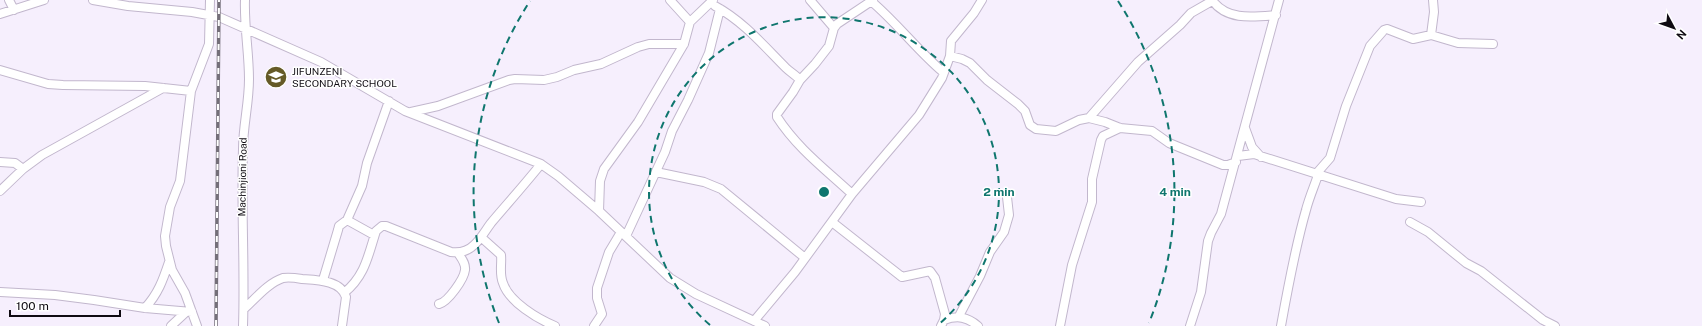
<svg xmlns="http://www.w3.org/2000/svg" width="1702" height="326" font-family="'Public Sans',sans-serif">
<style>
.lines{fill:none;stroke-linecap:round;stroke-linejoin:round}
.minor-casing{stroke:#c2b7cd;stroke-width:10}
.minor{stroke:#fff;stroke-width:8}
.rail-casing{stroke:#746f79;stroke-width:3.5}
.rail{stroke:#fff;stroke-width:2;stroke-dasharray:6;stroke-linecap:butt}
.ring{fill:none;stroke:#0f766e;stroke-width:2;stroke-dasharray:7 5}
.labels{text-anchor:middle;stroke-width:3;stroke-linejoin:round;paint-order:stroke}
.poi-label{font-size:10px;fill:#0f0b12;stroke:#fff;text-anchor:start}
.street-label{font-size:10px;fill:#0f0b12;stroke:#fff}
.centre{fill:#0f766e;stroke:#fff;stroke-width:2}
.ring-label{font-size:12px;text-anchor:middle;font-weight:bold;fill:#0f766e;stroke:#fff;stroke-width:3;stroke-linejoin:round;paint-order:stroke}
</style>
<rect width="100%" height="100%" fill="#f6effd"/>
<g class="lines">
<g class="minor-casing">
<path id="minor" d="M9,0L14,10
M93,0L128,6L192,12L219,17L321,62L405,111L541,164L558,176L599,211L670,278L696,294L765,326
M670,0L690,22
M810,0L834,28
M1212,0C1227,21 1253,17 1276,15
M871,1C897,23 917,50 943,72
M715,6C743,21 764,46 786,68C790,72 796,75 800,80
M0,14L44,0
M1431,35L1434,12L1433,0
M950,56L962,59L970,63L987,80L1018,104L1025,111L1030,125L1036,129L1056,131L1079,120L1089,118L1105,122L1120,128L1152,131L1169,143L1223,165H1228L1236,162
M0,70L48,84L63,85L145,86L191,91
M411,112L438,106L509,80L515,79L544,80L557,77L574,70L601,64L638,47L649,44H684
M1089,118L1138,62L1180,25L1191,13L1212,1
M1245,128L1252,147L1261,157
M1238,156L1254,154L1396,199L1421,202
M0,162L15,163L23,169
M656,172L704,182L721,189L805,258
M1316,174L1330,158L1346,106L1370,46L1384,30L1387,29L1413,39L1431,35L1458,43L1493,44
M0,191L23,169L42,155L163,88
M852,194C825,169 797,148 777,117V114L793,92L800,80L815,64L829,46L834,28L837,24L873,0
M599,211L600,181L604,169L638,122L684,44L690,22L713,0
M347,220L374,235
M832,222L902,277L930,271L935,278L945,314L944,320L941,326
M1410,222L1428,232L1466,263L1481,271L1543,320L1555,326
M626,236L665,152L672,131L688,100L709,53L720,9
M482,238L501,255C502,264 499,274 503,283C509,302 538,319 555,326
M323,280L338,230L339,226L347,220L362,186L367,163L389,101
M0,292L55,295L94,300L145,308L192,312
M344,293C365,276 368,256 376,231L382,226H386L451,252C459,253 468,251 474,245C481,239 485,231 491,223C508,203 525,184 541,164
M439,304C448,302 464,279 465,270C466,263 461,258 458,253
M145,308C158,294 163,280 169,262
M244,309C256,298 268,283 283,278C289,277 296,278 302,279C316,280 341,280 346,297L342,326
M959,316L980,276L990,252L1004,232L1009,215L1007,197
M944,320C958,315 967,317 978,326
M754,321L795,272L852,194L919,115L942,78L950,56L951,41L974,13L982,0
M171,326L186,312
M197,326L185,293L172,270L166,246L165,236L170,207L180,181L191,91L209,44L210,0
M243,326C245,267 241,208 243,149C243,125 249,104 249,79C249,53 244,26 245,0
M594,326L602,314L597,298V288L609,252L621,232
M1060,326L1072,265L1092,202V179L1101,140L1103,136L1120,128
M1190,326L1201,292L1208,241L1211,233L1221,214L1279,0
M1281,326C1288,287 1295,248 1306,210C1309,198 1314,187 1318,175"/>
</g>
<use href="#minor" class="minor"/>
<g class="rail-casing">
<path id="rail" d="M216,326L219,0"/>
</g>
<use href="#rail" class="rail"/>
</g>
<g class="ring">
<path d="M710 325A175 175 0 1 1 938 325"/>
<path d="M499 323A351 351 0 0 1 530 1M1118 1A351 351 0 0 1 1149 323"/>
</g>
<defs>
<g id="school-disc" transform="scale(1.15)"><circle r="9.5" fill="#655a27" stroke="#fff"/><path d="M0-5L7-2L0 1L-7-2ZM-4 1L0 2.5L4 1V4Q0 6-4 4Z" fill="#fff"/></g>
</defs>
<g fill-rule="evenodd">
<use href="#school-disc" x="276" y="77"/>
</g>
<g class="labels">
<g class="poi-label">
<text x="292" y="75">JIFUNZENI<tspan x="292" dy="12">SECONDARY SCHOOL</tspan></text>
</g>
<g class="street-label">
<text transform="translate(242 177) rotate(-89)" y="4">Machinjioni Road</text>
</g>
</g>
<circle cx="824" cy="192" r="6" class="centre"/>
<g class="ring-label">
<text x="999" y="196">2 min</text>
<text x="1175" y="196">4 min</text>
</g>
<g transform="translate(1674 28) rotate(131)" stroke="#ffffff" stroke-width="3" paint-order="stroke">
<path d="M0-3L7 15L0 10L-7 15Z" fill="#0f0b12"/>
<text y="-6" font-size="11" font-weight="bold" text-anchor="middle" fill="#0f0b12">N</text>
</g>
<path d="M10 310v6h110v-6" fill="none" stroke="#0f0b12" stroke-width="2"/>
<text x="16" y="310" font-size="12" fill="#0f0b12" stroke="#ffffff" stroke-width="3" paint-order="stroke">100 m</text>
</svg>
